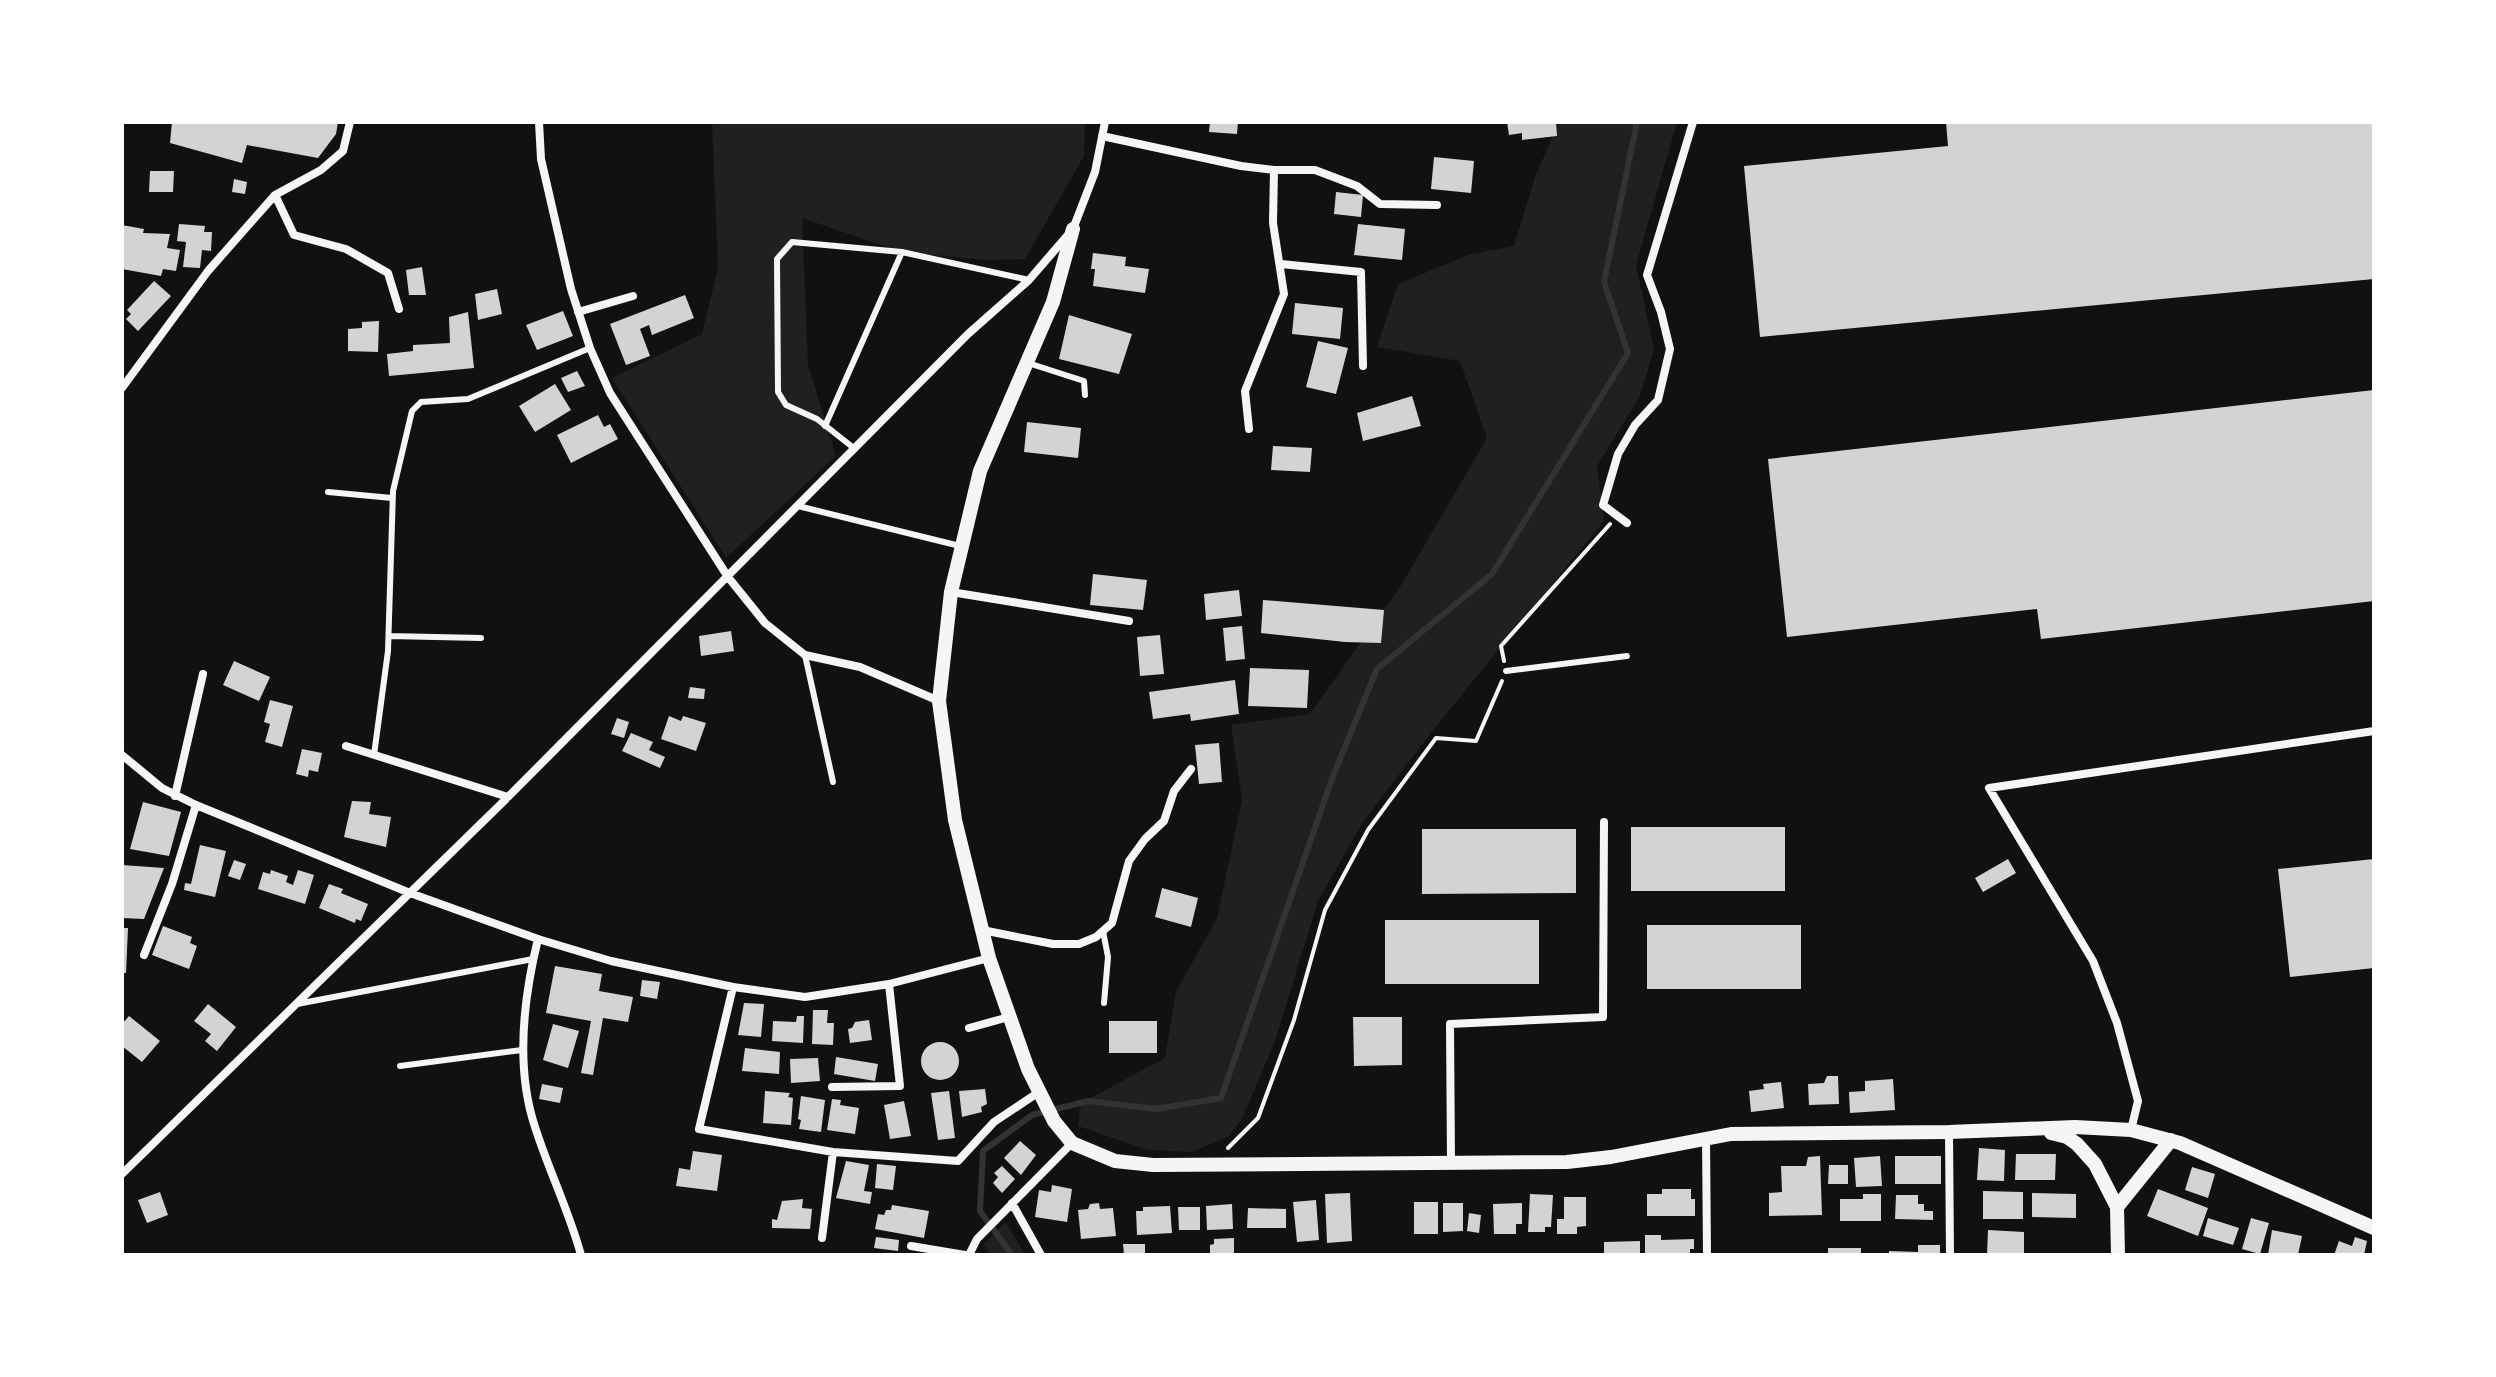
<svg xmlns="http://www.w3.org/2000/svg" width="2496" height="1377" font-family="'DM Sans',sans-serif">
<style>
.green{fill:#202020}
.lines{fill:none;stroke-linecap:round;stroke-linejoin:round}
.stream{stroke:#333;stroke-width:6}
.building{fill:#d3d3d3}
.path{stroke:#f5f5f5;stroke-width:4}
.service{stroke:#f5f5f5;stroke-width:6}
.minor{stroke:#f5f5f5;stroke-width:8}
.tertiary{stroke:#f5f5f5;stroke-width:14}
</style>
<rect width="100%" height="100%" fill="#111"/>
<path class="green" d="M712,122H1085L1084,156L1025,259L985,260L902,252L802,218L808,364L836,456L726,558L612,378L702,334L718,268Z
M1559,122H1677L1636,265L1654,349L1640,396L1597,466L1604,521L1433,730L1363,822L1318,901L1275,1041L1243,1117L1228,1137L1191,1152L1148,1150L1078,1126L1081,1103L1165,1058L1176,992L1217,918L1242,800L1231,725L1310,714L1402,584L1487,438L1460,361L1377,347L1398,284L1471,254L1514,246L1535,177Z
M1006,1222L1025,1255H990L984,1244Z"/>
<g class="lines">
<path class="stream" d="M1012,1255L980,1211L983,1151L1032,1115L1088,1101L1156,1109L1221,1098L1333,776L1377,669L1492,574L1628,353L1604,282L1637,122"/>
</g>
<path class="building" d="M172,122H338L336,134L318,158L247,145L242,163L170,143Z
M1210,122H1238L1237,134L1209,132Z
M1507,122H1556L1557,136L1522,140V133L1509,135Z
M1946,122H2374V279L1760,337L1744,166L1948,146Z
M1434,157L1474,161L1471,193L1431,189Z
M150,171H174L173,192H149Z
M234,179L247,182L245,194L232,192Z
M1336,192L1363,195L1361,217L1334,214Z
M179,224L205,226L204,232H212L211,251L202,250L200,268L183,267L186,242L177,241Z
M1358,224L1405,229L1402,260L1354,255Z
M122,225L144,229L143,233L170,234L167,248L180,250L176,271L163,269L161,276L122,269Z
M1093,253L1126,257L1125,266L1149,269L1145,293L1093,286L1095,269H1091Z
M422,267L426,295H409L406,270Z
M154,281L171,296L138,331L126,319L131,314L127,310Z
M497,289L502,314L478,320L475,294Z
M685,295L694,318L652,335L649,325L640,329L650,356L626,365L610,324Z
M1295,303L1343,308L1340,339L1292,334Z
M563,311L573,336L537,350L526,325Z
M468,312L474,368L389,376L387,354L413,351V345L450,343L449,317Z
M1069,315L1132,334L1119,374L1059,359Z
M379,321L378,352L348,351V329L362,328V322Z
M1318,341L1348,348L1336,394L1306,387Z
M577,371L585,386L568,392L561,378Z
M555,384L571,410L535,432L519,406Z
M2374,390V601L2041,639L2037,609L1787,637L1768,459Z
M1412,396L1421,426L1363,441L1357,413Z
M598,415L604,427L610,424L618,439L571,463L557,435Z
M1027,422L1081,428L1078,458L1024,452Z
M1273,446L1312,448L1310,472L1271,470Z
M1093,574L1147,580L1143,610L1090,605Z
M1239,590L1242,616L1206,620L1204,594Z
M1263,600L1384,610L1381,643L1345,642L1261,633Z
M1242,626L1245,659L1226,661L1223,628Z
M731,631L734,651L701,656L699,636Z
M1160,635L1164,674L1140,676L1137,637Z
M234,661L270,677L259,701L223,685Z
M1250,668L1309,670L1307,708L1248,706Z
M1235,680L1239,714L1191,721L1190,714L1153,719L1149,692Z
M690,687L705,689L704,699L688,698Z
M270,700L293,706L282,747L265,742L270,724L264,722Z
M669,716L681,721L683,716L706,723L696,751L661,739Z
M617,718L629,722L624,738L611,734Z
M631,733L653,742L649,750L665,757L660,768L622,751Z
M1219,743L1222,782L1199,784L1195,745Z
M302,749L322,753L318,772L309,770L308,777L296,774Z
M352,801L371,802L369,814L391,817L386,847L344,837Z
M143,802L181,812L169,856L130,849Z
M1631,827H1785V891H1631Z
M1422,829H1576V893L1422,894Z
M200,845L226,851L215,897L184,890L185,883L191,884Z
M2008,859L2016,873L1983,892L1975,878Z
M2374,859V968L2290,977L2278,869Z
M234,860L246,864L240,880L228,876Z
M122,865L164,868L144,919L122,918Z
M271,870L288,876L286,882L293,885L298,870L314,875L305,904L258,889L263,872L270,874Z
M329,884L343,889L341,893L368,904L361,921L356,919L355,923L319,908Z
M1162,888L1198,898L1191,927L1155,917Z
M1385,920H1539V984H1385Z
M1647,925H1801V989H1647Z
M163,926L192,937L190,943L197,946L189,969L152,955Z
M122,928H128L126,973H122Z
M555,966L602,974L599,991L633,997L628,1022L603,1018L593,1075L581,1073L591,1021L546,1013Z
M642,980L660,982L657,999L640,996Z
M744,1003L764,1004L761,1037L738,1035Z
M208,1004L236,1027L217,1051L205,1041L211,1034L194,1021Z
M813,1010H828L827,1023H834L833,1045L812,1044Z
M129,1016L160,1041L142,1062L122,1046V1024Z
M797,1016H804L803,1043L772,1041L773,1021L796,1022Z
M1353,1017H1402V1065L1354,1066Z
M869,1020L872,1040L850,1043L848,1029L852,1028L855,1022Z
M1109,1021H1157V1053H1109Z
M553,1024L579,1031L568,1068L543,1060Z
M921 1061a19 19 0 1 1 38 0a19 19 0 1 1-38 0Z
M745,1048L780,1052L779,1074L742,1071Z
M836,1057L878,1064L875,1081L834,1074Z
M818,1058L820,1081L791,1083L790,1059Z
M1827,1076H1838L1839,1104L1809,1105L1808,1084L1824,1083Z
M1893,1079L1895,1110L1850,1113L1849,1092L1865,1091V1081Z
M1781,1082L1784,1108L1751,1112L1749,1091L1764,1089L1763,1084Z
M542,1084L563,1088L560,1103L539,1099Z
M985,1089L987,1104L981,1107L982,1112L962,1117L959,1091Z
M765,1091L790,1093L788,1097L793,1098L791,1125L763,1123Z
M949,1091L955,1138L938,1140L931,1093Z
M801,1096L825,1100L821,1132L799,1129L801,1120L798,1119Z
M832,1099L841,1100L840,1105L859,1108L855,1134L827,1130Z
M904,1101L911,1136L890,1139L884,1105Z
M1020,1141L1036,1155L1021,1175L1004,1158Z
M1979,1148L2005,1150L2004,1181L1977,1180Z
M693,1151L722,1155L717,1191L676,1186L679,1168L690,1170Z
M2016,1154H2056L2055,1180H2015Z
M1820,1156L1822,1215L1769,1216V1193L1782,1192L1781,1166H1806L1808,1157Z
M1880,1156L1882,1186L1856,1187L1854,1158Z
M1895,1156H1941V1184H1895Z
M846,1161L869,1165L864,1191L872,1192L870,1204L836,1198Z
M877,1164L896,1166L893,1190L875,1188Z
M1829,1165H1848V1184H1828Z
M1002,1166L1015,1179L1002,1193L993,1183L998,1177L994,1173Z
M2192,1167L2215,1174L2208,1198L2185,1190Z
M1052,1185L1072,1189L1067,1222L1035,1217L1039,1190L1051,1192Z
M1662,1189H1691V1199H1695V1216H1647V1194H1662Z
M2158,1189L2208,1208L2198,1236L2147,1216Z
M1983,1191L2023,1192V1219H1983Z
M160,1192L168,1215L147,1223L138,1200Z
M1350,1193L1352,1241L1327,1243L1325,1194Z
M2032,1193L2076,1194V1218L2032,1217Z
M1530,1194L1553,1195L1551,1227H1545V1232H1528Z
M1863,1194H1881V1221H1840V1199H1863Z
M1896,1195H1918V1204H1924V1211H1933V1220L1895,1219Z
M1564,1197H1586V1226L1577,1227V1234H1557V1219H1564Z
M803,1199L802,1208L812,1209L810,1229L772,1228V1219L777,1220L782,1201Z
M1316,1200L1319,1240L1297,1242L1293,1202Z
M1414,1202H1438V1234H1414Z
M1099,1203L1100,1209L1113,1208L1116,1236L1081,1239L1078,1210L1088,1209L1090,1204Z
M1443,1203H1463V1231L1443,1232Z
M1522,1203V1224H1516V1234H1494L1493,1204Z
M1232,1204L1233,1229L1207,1230L1206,1206Z
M892,1205L929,1211L924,1238L875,1229L878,1214L884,1215L886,1210H891Z
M1170,1206L1172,1233L1137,1235L1136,1211H1143V1207Z
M1178,1207H1200V1230H1179Z
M1248,1208L1286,1209V1228H1247Z
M1469,1213L1481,1215L1479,1233L1467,1231Z
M2208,1218L2239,1228L2233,1245L2203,1236Z
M2251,1218L2269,1223L2260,1254L2242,1249Z
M1988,1230L2024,1232V1255H1987Z
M2272,1230L2302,1236L2298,1255H2268Z
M1645,1235H1661V1240L1694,1239V1249H1690V1255H1645Z
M876,1237L899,1240L898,1251L874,1248Z
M2355,1237L2367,1241L2364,1255H2334L2339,1241L2352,1246Z
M1234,1238V1255H1210V1245L1214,1244V1239Z
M1640,1241V1255H1604V1242Z
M1123,1244H1145V1255H1124Z
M1918,1245H1940V1255H1889V1251L1918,1252Z
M1828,1248H1861V1255H1828Z"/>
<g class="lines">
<path class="path" d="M1504,661L1501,646L1610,524
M1228,1148L1258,1118L1294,1020L1325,910L1368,830L1436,738L1476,741L1502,681"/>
<path class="service" d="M1028,363L1084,381L1085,395
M825,426L902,252
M855,449L817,419L786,405L778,392L777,259L792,242L902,252L1029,280
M328,492L392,498
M798,506L960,546
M389,636L481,638
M805,655L833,782
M1506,671L1627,656
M374,755L388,651L393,491L412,411L421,402L468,399L590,348
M1103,931L1108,957L1104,1003
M297,1004L533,959
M400,1066L522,1050"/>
<path class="minor" d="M539,122L541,159L571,289L590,348L610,393L728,577L765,623L805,655L860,667L939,701
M1102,136L1241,166L1274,170H1315L1357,186L1380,204L1437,205
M275,195L294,235L346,249L388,273L399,309
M1281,264L1361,272L1363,366
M578,312L633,296
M122,388L208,271L275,195L321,170L343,151L350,122
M1249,429L1245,391L1284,294L1273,223L1274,170
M1627,523L1603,505L1618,454L1635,425L1658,400L1670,349L1661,312L1647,275L1693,122
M951,592L1129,621
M346,746L508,797
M122,755L162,788L196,805L410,893L538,939L611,961L733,987L805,997L889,984L989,958
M175,796L203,674
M982,930L1053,944H1079L1096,937L1112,923L1129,861L1145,839L1164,821L1174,791L1191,769
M538,939C523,1000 515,1067 535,1127C549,1171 569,1211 581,1255
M144,955L172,884L196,805
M733,987L699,1129L833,1152L958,1161L994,1122L1039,1092
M969,1028L1009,1017
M832,1087L900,1086L889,984
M2131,1130L2138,1101L2117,1023L2093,961L1989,788L2374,731
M1949,1132L1950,1255
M1706,1137L1707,1255
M1451,1163L1450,1024L1603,1017L1604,822
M122,1174L508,797L968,334L1029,280L1073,229L1095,172L1105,122
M1012,1203L1041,1255
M822,1238L833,1152
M911,1246L965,1255
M969,1255L977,1239L1072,1143"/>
<path class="tertiary" d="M1073,229L1053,302L980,471L951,592L939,701L955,820L989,958L1028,1069L1054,1121L1072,1143L1115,1161L1153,1165L1567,1162L1611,1157L1731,1134L1949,1132L2075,1127L2131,1130L2180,1143L2374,1228
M2051,1133L2067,1137L2077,1144L2095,1164L2117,1207L2118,1255
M2117,1207L2171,1140"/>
</g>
<rect width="2496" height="1377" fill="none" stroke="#ffffff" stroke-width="248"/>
</svg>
